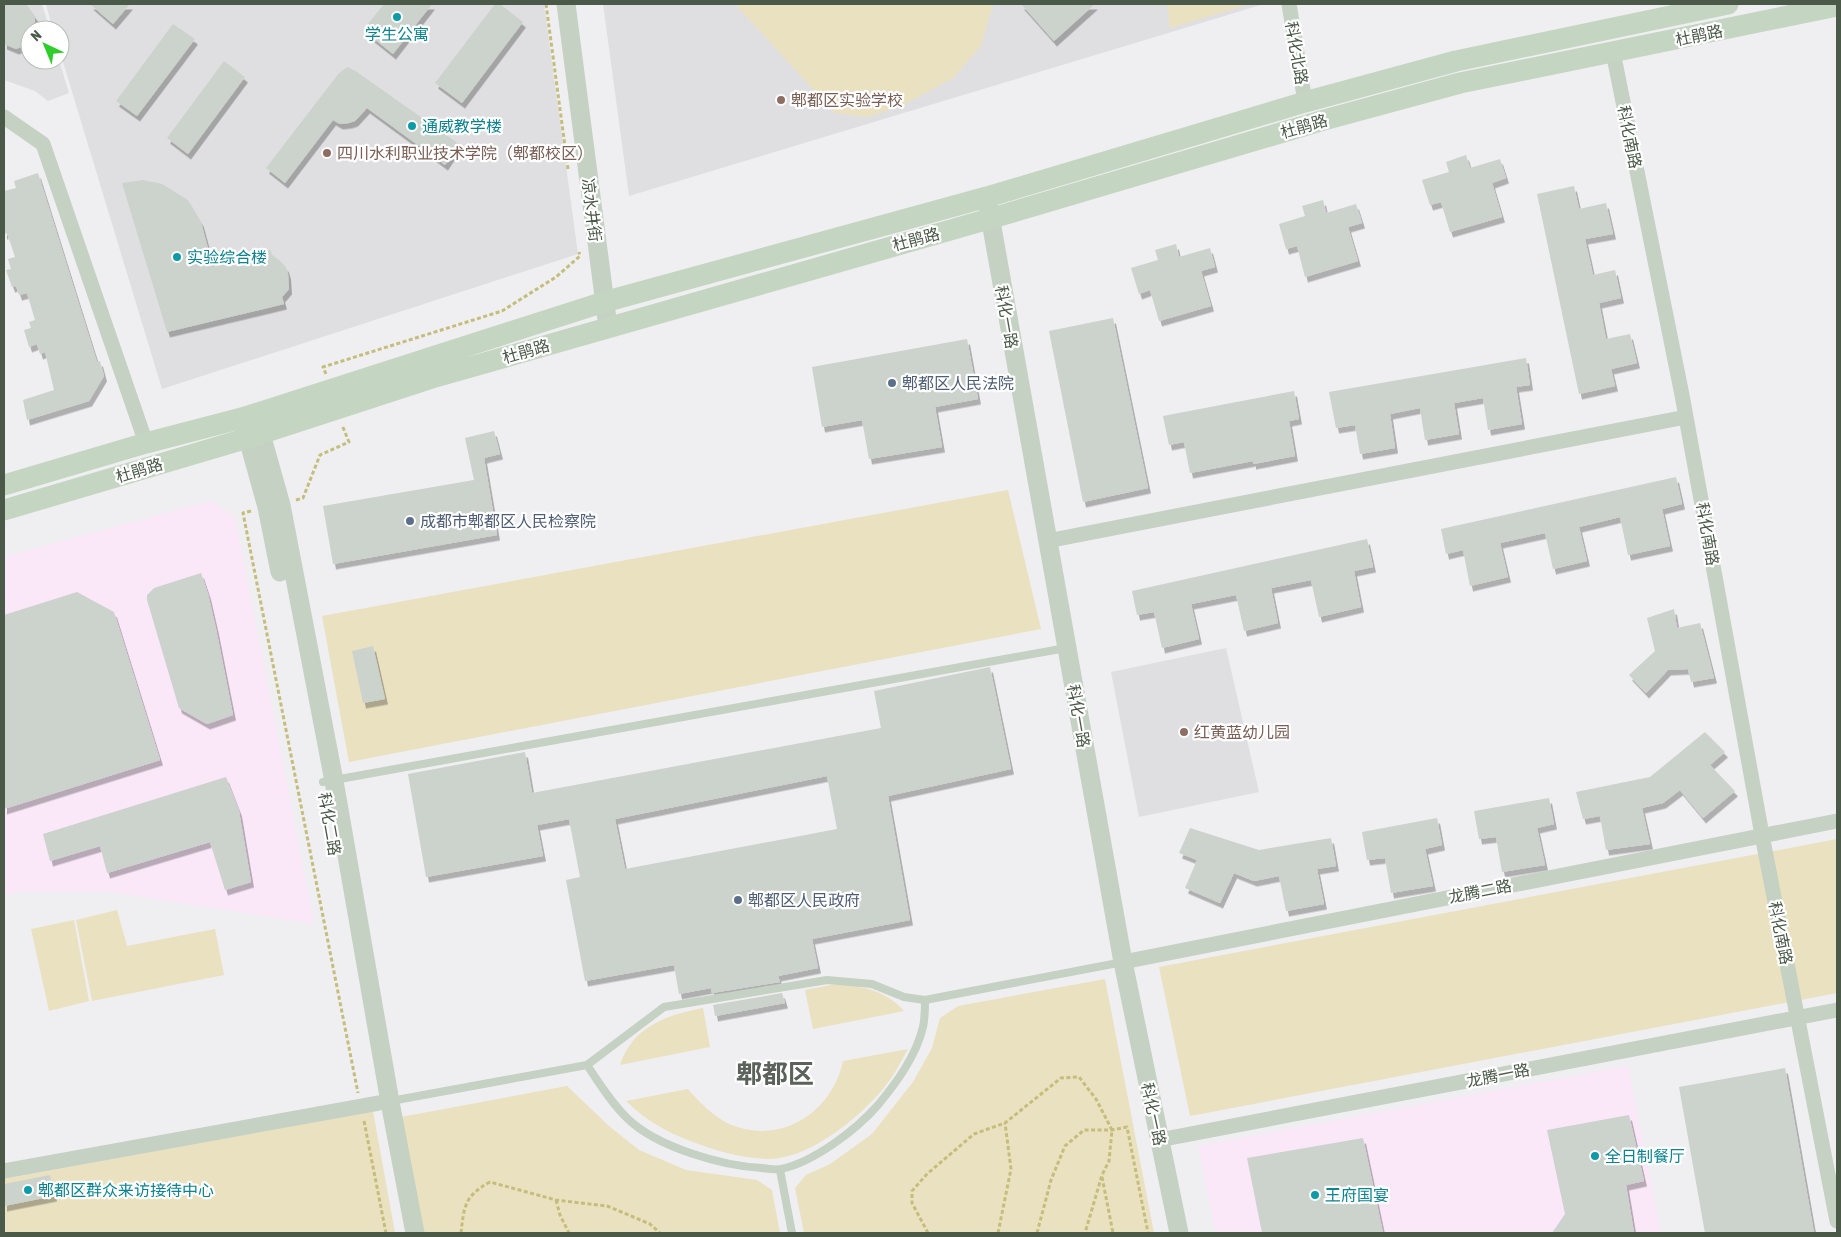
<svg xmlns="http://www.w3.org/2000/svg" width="1841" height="1237" font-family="'Asap Condensed','Noto Sans SC',sans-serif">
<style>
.commercial{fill:#fae8f8}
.education{fill:#dfdfe1}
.green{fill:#eae1c0}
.building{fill:#ccd2cc;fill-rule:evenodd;filter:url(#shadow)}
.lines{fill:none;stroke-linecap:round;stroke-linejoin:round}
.path{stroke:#c4be7c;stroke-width:3;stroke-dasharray:4 2.5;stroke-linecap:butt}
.service{stroke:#c4d1c3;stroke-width:8}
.minor{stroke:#c4d1c3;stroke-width:15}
.tertiary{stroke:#c4d1c3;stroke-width:19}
.secondary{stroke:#c4d5c2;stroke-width:21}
.culture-dot{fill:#0f9aa8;stroke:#fff;stroke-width:2}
.education-dot{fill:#8d6e63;stroke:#fff;stroke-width:2}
.service-dot{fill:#5c6f8a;stroke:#fff;stroke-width:2}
.labels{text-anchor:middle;stroke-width:4.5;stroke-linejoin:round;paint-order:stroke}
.culture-label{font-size:16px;fill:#0d838f;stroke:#fff;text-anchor:start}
.street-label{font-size:16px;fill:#4a5948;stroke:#fff}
.education-label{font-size:16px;fill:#785e54;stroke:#fff;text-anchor:start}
.service-label{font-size:16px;fill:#4e5e75;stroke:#fff;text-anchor:start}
.town-label{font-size:26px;font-weight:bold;fill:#5b625b;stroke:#fff}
</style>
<defs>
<filter id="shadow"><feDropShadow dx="3" dy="5.5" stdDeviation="0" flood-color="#0004"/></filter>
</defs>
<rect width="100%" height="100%" fill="#efeef0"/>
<path class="commercial" d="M210,501L235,517L314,924L111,892H17L4,896V557Z
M1628,1066L1661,1233H1216L1198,1146Z"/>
<path class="education" d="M4,4H42L50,30H30V60H59L69,93L48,101L35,91L4,80Z
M46,4H544L578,254L162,389L60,52V30H53Z
M603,4H1264L629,196Z
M1226,648L1259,792L1139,817L1111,672Z"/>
<path class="green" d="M735,4H993L981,46L953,78L903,105L868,117L835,113Z
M1167,4H1250L1170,28Z
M1008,490L1041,629L349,762L322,616Z
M1837,839V993L1190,1116L1159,967Z
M117,910L127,946L215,929L224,975L92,1001L76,920Z
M74,920L89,1001L49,1011L31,929Z
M1105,979L1154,1233H804L795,1188L806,1175L830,1164L872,1134L913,1082L932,1048L940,1018L958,1006Z
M831,985C860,985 884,989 904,1011L813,1029L805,990Z
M703,1008L710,1047L620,1065C633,1026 667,1015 703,1008Z
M908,1049C901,1061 895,1074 886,1085C862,1116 809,1160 767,1159C746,1158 724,1153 704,1146C674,1136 648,1123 626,1101L688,1089C699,1102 713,1116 729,1124C780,1146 832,1113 843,1061Z
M567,1086L609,1126L639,1150L686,1170L757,1180L772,1190L780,1233H422L401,1117Z
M373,1111L395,1233H4V1179Z"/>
<path class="building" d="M4,4H26L35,16V30H30V39L24,46L16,49L4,44Z
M90,4H130L113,24Z
M384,4H432L393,54L363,30Z
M495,4H500L523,22L462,103L435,83Z
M1021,4H1095L1054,41Z
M173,24L195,39L137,116L116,101Z
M224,61L245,77L188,154L167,138Z
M348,67L357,72L459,144L445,165L367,108L355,121L349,123L340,124L333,120L285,183L266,168L339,73Z
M1466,155L1470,168L1500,159L1506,178L1492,183L1502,217L1450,232L1441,202L1430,205L1422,180L1449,172L1446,162Z
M38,173L97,362L100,361L104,376L89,401L27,420L23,400L54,390L45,352L40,354L37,344L29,347L24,330L31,328L29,322L35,320L27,293L19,295L16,286L12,287L6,270L11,269L8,259L15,257L7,233L4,234V191L16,188L14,181Z
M143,180L162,184L188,200L201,222L213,267L270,250L272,255L279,260L286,267L288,274L289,289L282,297L284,304L167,332L122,183Z
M1574,186L1579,209L1606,203L1613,234L1585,239L1593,275L1615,270L1621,298L1599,303L1606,339L1630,334L1637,363L1611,369L1615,386L1579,394L1537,194Z
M1323,200L1326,213L1356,204L1362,223L1348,227L1358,261L1305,277L1297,246L1286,249L1279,224L1305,216L1302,206Z
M1176,244L1179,257L1210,248L1215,267L1201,271L1211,306L1159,321L1150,290L1139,294L1131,268L1158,260L1155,250Z
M1113,318L1148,488L1083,502L1049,331Z
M967,339L978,399L935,407L942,447L869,459L862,420L822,427L812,367Z
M1526,358L1530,385L1516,387L1522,424L1488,430L1483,398L1454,403L1459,434L1425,440L1420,408L1390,414L1395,448L1360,454L1355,425L1336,428L1329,392Z
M1294,391L1299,419L1289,421L1295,456L1253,464V461L1190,473L1184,442L1169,445L1163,416Z
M494,431L500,454L484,458L497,535L333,564L323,506L474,480L465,438Z
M1676,477L1682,504L1662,509L1670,546L1628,555L1620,517L1579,527L1587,561L1553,569L1545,533L1500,543L1508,577L1470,586L1463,550L1446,554L1441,529Z
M1367,539L1373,567L1354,571L1361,607L1319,617L1311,580L1271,588L1278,623L1244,631L1236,595L1191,604L1199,639L1162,648L1154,612L1137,615L1132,591Z
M201,573L208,594L216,629L233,715L207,724L179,708L147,600V595L154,588Z
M77,592L114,612L160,760L4,809V615Z
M1674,609L1677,628L1700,623L1714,678L1691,682L1688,669L1668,670L1646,693L1629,675L1655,651L1647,618Z
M373,646L385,699L363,703L352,651Z
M990,667L1011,769L888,796L910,920L812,939L818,968L778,976L780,982L712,993L711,988L679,994L674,965L585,981L566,880L580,877L569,819L537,825L543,856L426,877L408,774L525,752L532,793L881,728L874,691ZM827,776L837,829L625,869L615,819Z
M1705,732L1725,752L1710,765L1735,791L1703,818L1680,790L1663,803L1642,808L1650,844L1606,850L1600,816L1583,819L1576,792L1650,777Z
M226,777L239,811L251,882L225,890L210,842L107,873L100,846L50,861L43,834Z
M1549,798L1554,824L1537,828L1545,865L1502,872L1496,837L1479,839L1474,811Z
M1437,818L1442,845L1425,849L1433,886L1391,893L1385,858L1367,860L1362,832Z
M1190,828L1259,850L1331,838L1336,866L1317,869L1324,904L1286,911L1279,876L1254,881L1234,873L1220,903L1185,888L1197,860L1179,853Z
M782,993L785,1003L715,1016L713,1005Z
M1785,1068L1814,1233H1705L1679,1087Z
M1629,1115L1644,1181L1626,1185L1634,1233H1552L1565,1214L1547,1130Z
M1363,1138L1383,1233H1262L1247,1158Z
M50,1175L54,1196L4,1206V1184Z"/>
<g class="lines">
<path class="path" d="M546,4L568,169
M326,374L323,367L502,311L556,277L580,256L579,252
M296,500L303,498L320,455L349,442L342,425
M251,511L243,513L358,1093
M364,1121L386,1233
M1102,1177L1113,1233
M556,1200L560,1215L569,1233
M461,1233C464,1207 464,1196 490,1182L556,1200L607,1206L650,1224L660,1233
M928,1233L912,1203V1191L927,1174L974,1134L1005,1123L1061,1078L1079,1077L1096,1099L1112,1130L1109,1161L1102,1175L1085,1233
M998,1233L1011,1169L1005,1123
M1037,1233L1051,1180L1065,1146L1084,1130H1112L1127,1127L1148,1233"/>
<path class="service" d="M323,782L1066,648
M587,1065L664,1007L827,980L872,984L904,997L925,1000
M391,1101L587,1065C599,1083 612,1104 628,1119C657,1147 722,1166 762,1168C768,1169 775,1170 781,1169C814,1162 856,1130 878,1105C897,1082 916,1056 923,1027C925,1018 925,1009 925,1000L1123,962
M780,1170L792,1233"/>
<path class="minor" d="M1289,4L1305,102
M1613,52L1682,395L1762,835L1837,1221
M4,117L43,144L146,443
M1047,541L1686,417
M1123,962L1837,821
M1159,1140L1837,1010
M4,1171L379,1103"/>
<path class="tertiary" d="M566,4L608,327
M988,205L1123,962L1179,1233
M244,424L267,507L280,572
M251,425L261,434L281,505L334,781L390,1102L415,1233"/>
<path class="secondary" d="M4,485L146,443L242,418L604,302L987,197L1305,102L1456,61L1728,4
M4,510L248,438L432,378L989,219L1324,120L1460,83L1837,6"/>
</g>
<g class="culture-dot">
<circle cx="397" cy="17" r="5"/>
<circle cx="412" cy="126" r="5"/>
<circle cx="177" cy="257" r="5"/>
<circle cx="1595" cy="1156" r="5"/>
<circle cx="28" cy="1190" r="5"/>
<circle cx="1315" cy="1195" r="5"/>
</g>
<g class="education-dot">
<circle cx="781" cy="100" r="5"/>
<circle cx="327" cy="153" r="5"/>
<circle cx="1184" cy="732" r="5"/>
</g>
<g class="service-dot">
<circle cx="892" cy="383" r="5"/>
<circle cx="410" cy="521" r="5"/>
<circle cx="738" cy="900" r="5"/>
</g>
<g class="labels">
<g class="culture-label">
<text x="397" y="40" text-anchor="middle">学生公寓</text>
<text x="422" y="132">通威教学楼</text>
<text x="187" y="263">实验综合楼</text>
<text x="1605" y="1162">全日制餐厅</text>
<text x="38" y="1196">郫都区群众来访接待中心</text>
<text x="1325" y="1201">王府国宴</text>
</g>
<g class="street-label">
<text transform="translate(1699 35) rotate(-12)" y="6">杜鹃路</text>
<text transform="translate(1297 53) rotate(80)" y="6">科化北路</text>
<text transform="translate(1304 126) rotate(-16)" y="6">杜鹃路</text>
<text transform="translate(1630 137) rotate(79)" y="6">科化南路</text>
<text transform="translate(592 210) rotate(83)" y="6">凉水井街</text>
<text transform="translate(916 239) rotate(-15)" y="6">杜鹃路</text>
<text transform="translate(1007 317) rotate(80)" y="6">科化一路</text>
<text transform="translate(526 351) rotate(-16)" y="6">杜鹃路</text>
<text transform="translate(139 470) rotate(-17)" y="6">杜鹃路</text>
<text transform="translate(1708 534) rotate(80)" y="6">科化南路</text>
<text transform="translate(1079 716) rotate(80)" y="6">科化一路</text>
<text transform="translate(330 824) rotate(80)" y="6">科化二路</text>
<text transform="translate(1480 891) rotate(-11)" y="6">龙腾二路</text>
<text transform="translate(1781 933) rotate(79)" y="6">科化南路</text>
<text transform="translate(1498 1075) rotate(-11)" y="6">龙腾一路</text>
<text transform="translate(1154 1114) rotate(78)" y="6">科化一路</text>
</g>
<g class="education-label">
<text x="791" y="106">郫都区实验学校</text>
<text x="337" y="159">四川水利职业技术学院（郫都校区）</text>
<text x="1194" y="738">红黄蓝幼儿园</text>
</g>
<g class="service-label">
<text x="902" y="389">郫都区人民法院</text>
<text x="420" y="527">成都市郫都区人民检察院</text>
<text x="748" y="906">郫都区人民政府</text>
</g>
<g class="town-label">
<text x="775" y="1083">郫都区</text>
</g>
</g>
<rect width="1841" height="1237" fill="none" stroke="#4a5948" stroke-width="10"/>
<g transform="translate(45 45) rotate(316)"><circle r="24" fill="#ffffff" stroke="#b7bdb6"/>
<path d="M0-4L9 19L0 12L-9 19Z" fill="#30cc2c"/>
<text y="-8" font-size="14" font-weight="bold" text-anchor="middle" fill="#4a5948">N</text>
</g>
</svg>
